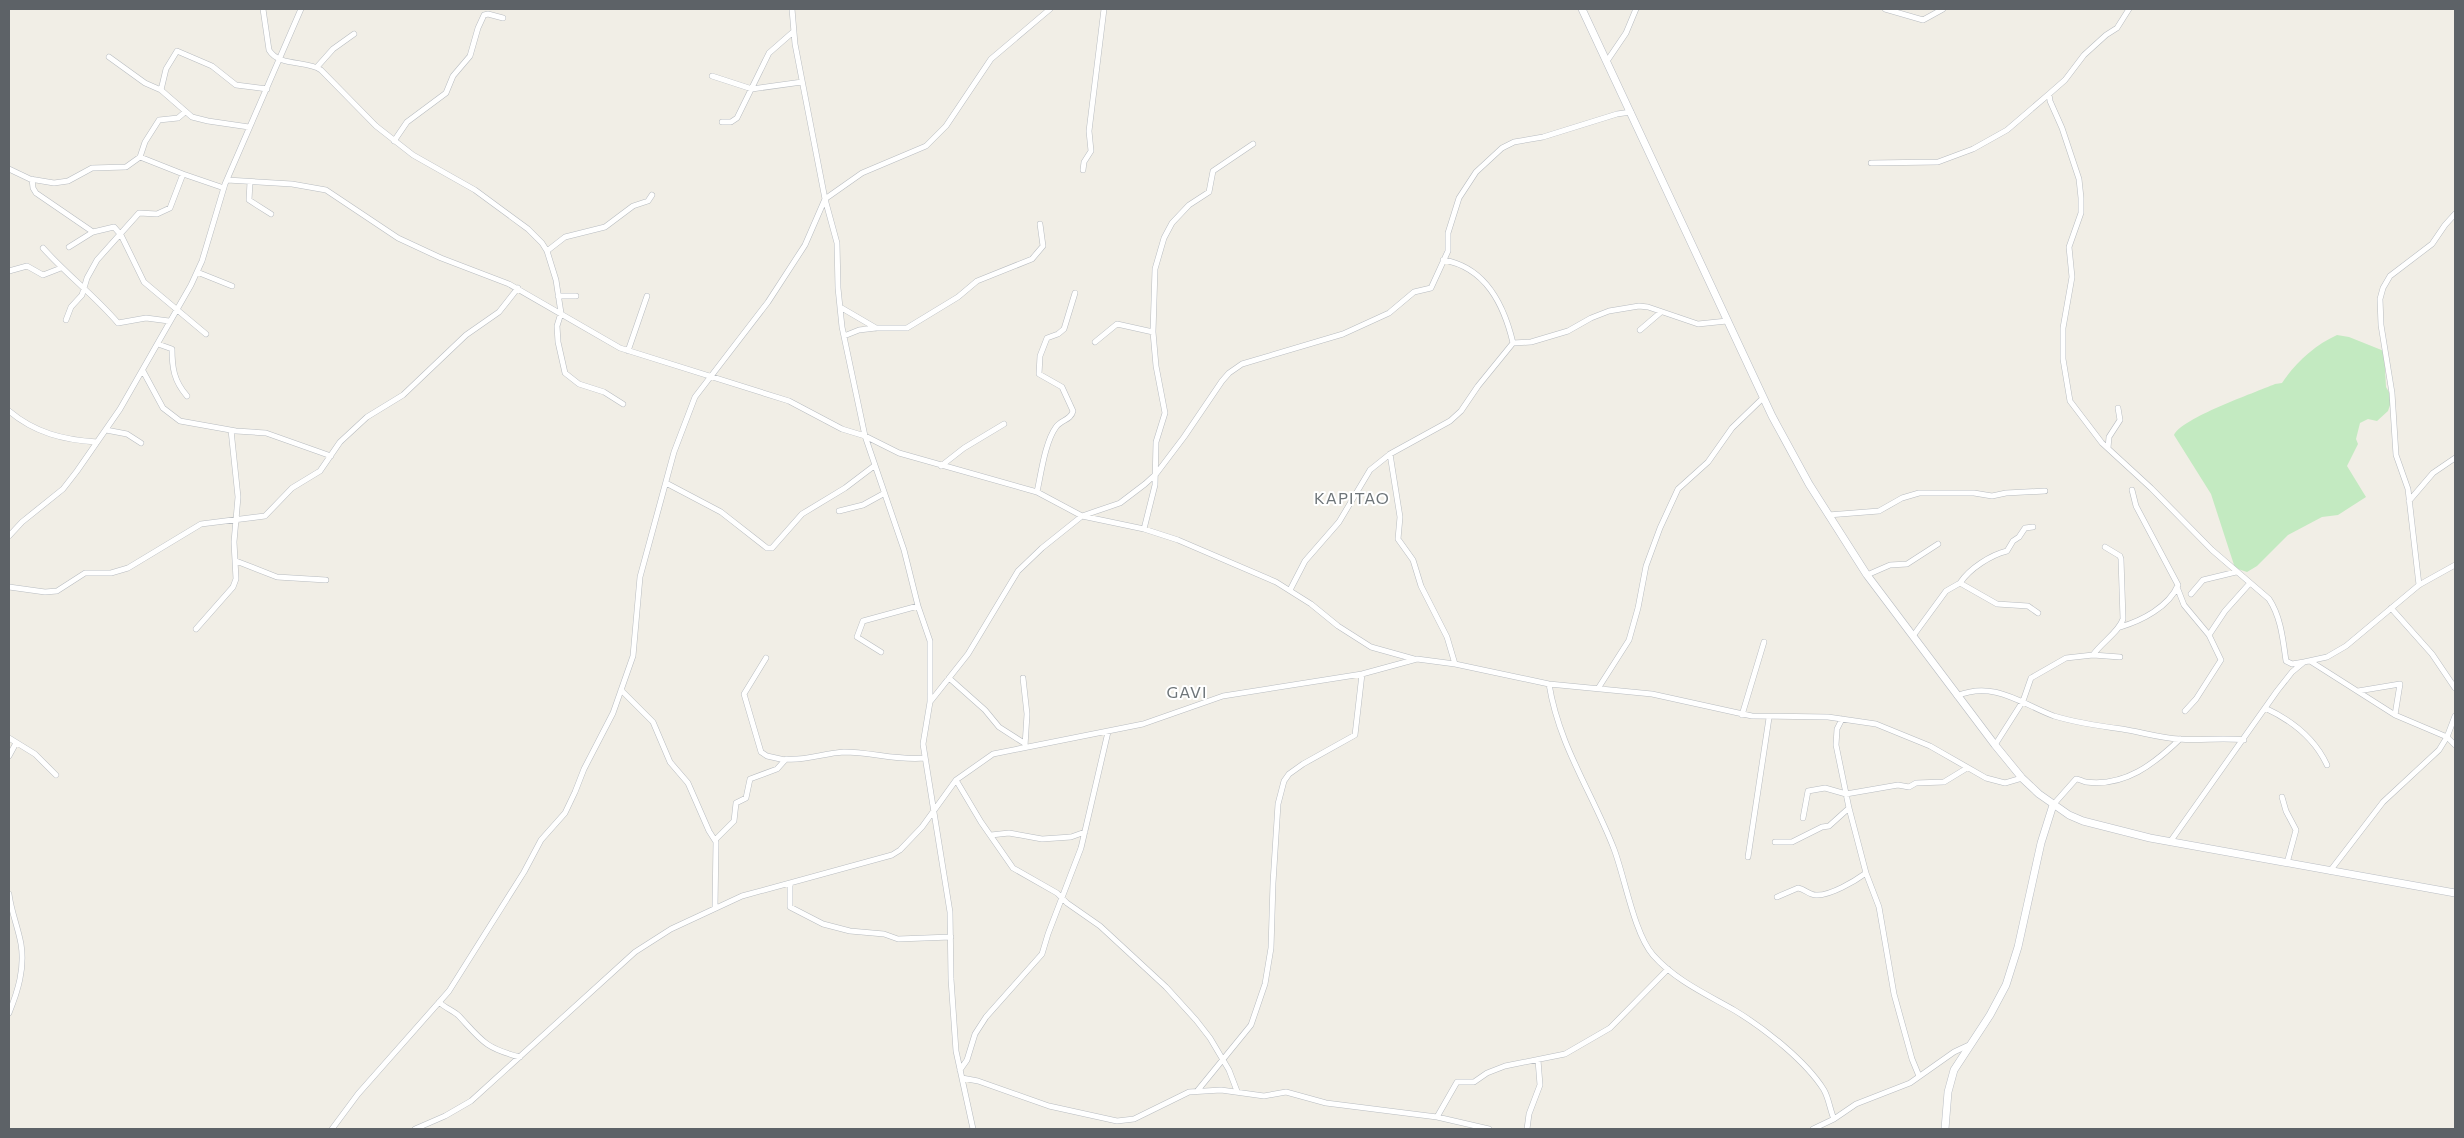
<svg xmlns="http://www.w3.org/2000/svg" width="2464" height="1138" font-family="Commissioner,sans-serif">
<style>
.green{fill:#c3eac1}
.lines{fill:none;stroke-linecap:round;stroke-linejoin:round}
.street-casing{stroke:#b8bcc0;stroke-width:6}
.secondary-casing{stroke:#b9bdc3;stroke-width:8}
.street{stroke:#fff;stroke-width:5}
.secondary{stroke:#fff;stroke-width:7}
.labels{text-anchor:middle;stroke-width:4;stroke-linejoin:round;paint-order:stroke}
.quarter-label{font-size:16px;letter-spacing:1px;fill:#6e7579;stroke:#fff}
</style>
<rect width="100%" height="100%" fill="#f1eee6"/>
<path class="green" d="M2337,335L2349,337L2384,351L2386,387L2390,394L2391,402L2388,411L2377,421L2368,419L2360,423L2356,439L2358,444L2347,466L2366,497L2338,515L2322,517L2288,535L2257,566L2247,572L2235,568L2211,494L2174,435C2182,418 2254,393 2275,384L2282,383C2296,362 2315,345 2337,335Z"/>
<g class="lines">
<g class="street-casing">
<path id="street" d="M263,9L269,50C279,67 307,60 321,70L376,126L413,155L475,190L528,229L542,243L547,251L556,280L561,313L557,326L558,342L565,373L579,384L604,392L623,404
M792,9L795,44L825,199L837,243L838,288L842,327L865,436L904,550L918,606L930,641V702L923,744L950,912L951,979L956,1051L973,1129
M1885,9L1923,20L1943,9
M2129,9L2117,28L2106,35L2084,55L2065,80L2049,94L2050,101L2062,128L2079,179L2081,198V213L2069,247L2072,277L2063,328V359L2070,401L2102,443L2151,488L2212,550L2269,599C2281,617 2283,640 2286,661L2292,664L2304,662
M109,57L145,83L161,90L192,117L208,121L249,127
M1607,61L1626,33L1636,9
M317,67L333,49L354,34
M712,76L752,89L802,82
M161,90L166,69L177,51L212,66L236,85L267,89
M722,122H731L737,118L769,53L793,32
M394,141L407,122L446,93L453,76L470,56L478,28L484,15L488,14L503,18
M140,157L183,174
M1871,163L1938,162L1973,149L2007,130L2049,94
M9,169L30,179L54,183L68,181L92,168L126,167L140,157L145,142L159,120L178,118L185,112
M1083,170L1084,162L1091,151L1089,131L1104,9
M32,179L33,188L36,193L93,232
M227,180L292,184L326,190L398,238L441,258L509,284L620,348L789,401L842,429L865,436L899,453L1037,492L1082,516L1144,529L1178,540L1276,582L1311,604L1338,626L1371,647L1414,659
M250,182L249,200L271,214
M69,247L93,232L114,227L121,235L144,282L206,334
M43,248C67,275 94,295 118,323L146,318L169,321
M547,251L565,237L605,227L633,206L648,201L652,195
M1443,260C1486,267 1504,305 1513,343
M9,271L27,266L43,275L61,268
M197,272L232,286
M558,296H576
M840,307L876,328
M66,320L71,307L82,295L87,278L97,260L139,213L157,214L170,208L183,174L224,188
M1640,330L1661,312
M844,336L859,330L876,328H907L958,297L977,281L1032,259L1043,246L1040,224
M1095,342L1117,324L1153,332
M158,344L172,349C172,368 174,381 187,396
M628,351L647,296
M143,371L163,408L180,421L236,431L266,433L331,456
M9,411C35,433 64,440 97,442
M106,430L127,434L141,443
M2108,448L2109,437L2120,420L2118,408
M1390,454L1400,517L1398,539L1413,560L1421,586L1447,637L1455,664
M941,466L964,448L1004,424
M666,483L721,512L767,548H772L802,514L845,488L874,466
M1037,492C1041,474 1045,442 1056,427C1061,420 1071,420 1073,411L1062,387L1039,374L1040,356L1047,338L1058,334L1064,329L1075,293
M2409,501L2433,473L2455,458
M839,511L863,505L883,494
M1828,515L1879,511L1902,498L1919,493H1974L1992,496L2006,493L2045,491
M1144,529L1155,485L1156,442L1165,413L1156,366L1153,332L1155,269L1164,238L1172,223L1189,205L1209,192L1213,171L1253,144
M9,536L22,522L63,489L77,471L120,409L191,285L202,261L225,184L301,9
M236,561L277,577L326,580
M1867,575L1890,565L1907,564L1938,544
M1960,583C1970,568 1991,555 2007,551L2013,541L2019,537L2025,528L2033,527
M2419,585L2408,489L2396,455L2392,393L2381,325L2380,299L2383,288L2390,276L2432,244L2445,225L2455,214
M9,587L45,592L57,591L85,573H111L128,568L201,524L265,516L292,488L320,471L340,442L367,417L403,395L466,335L499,312L518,288
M2177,587L2184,605L2209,635
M1290,590L1305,561L1339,522L1370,470L1390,454L1450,421L1461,411L1478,386L1513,343L1531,342L1568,331L1591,318L1609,311L1639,306L1648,307L1698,324L1727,321
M2191,594L2203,580L2236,572
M2391,608L2432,654L2455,688
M2120,627C2141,621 2169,607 2178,585L2136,506L2132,490
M196,629L233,587L236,579L234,542L238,497L231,430
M1913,636L1946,591L1960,583L1997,604L2028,606L2038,613
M881,652L857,637L863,621L918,606
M2093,655C2101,643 2119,632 2123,619L2121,559L2120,556L2105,547
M766,658L744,694L761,752L767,756L785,760
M2310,661L2395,715L2447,737L2455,745
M949,678L985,710L999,727L1024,743
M1023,678L1027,714L1025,746
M1549,684C1559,746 1592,792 1614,849C1625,878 1634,933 1653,955C1675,980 1706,994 1734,1010C1764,1028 1806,1061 1824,1090C1829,1099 1830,1110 1834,1119
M1599,687L1629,640L1638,608L1646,566L1660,528L1678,489L1708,462L1732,428L1763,398
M621,690L653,722L670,762L688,783L709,831L716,842L715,907
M2358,691L2400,684L2395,715
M1957,696C1993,680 2022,704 2054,716C2077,723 2099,726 2122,729C2141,732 2160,738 2179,739C2201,741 2222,737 2244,740
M930,702L968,654L1018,571L1042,548L1082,516L1120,503L1145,484L1156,474L1184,437L1222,381L1229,373L1242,364L1343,334L1389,313L1414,292L1431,288L1448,251V233L1459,198L1476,172L1502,148L1514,142L1543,137L1617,114L1631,112
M2265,708C2291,720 2315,739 2327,765
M2185,711L2196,699L2221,660L2209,635L2225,611L2250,583
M1742,715L1764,642
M1842,719L1837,729L1836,745L1849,808L1866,873L1879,907L1894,994L1912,1059L1919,1076
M9,738L35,754L56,775
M1995,745L2023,701L2031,678L2066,658L2093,655L2120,657
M9,756L16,743
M956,780L981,822L1013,868L1057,893L1067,903L1100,926L1166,987L1196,1020L1210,1038L1229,1070L1237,1091
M2282,797L2286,811L2296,830L2287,863
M2053,805L2076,779C2079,779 2082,781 2086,782C2125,787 2154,764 2180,739
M1803,818L1808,791L1825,788L1846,794L1898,785L1909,787L1916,783L1944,782L1967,768
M991,835L1009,833L1042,839L1071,837L1085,832
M715,840L734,821L736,803L746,798L750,779L777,769L786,759C806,761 824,753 844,752C871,752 898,761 925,758
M1775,842H1792L1822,827L1829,826L1849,808
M2170,842L2277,691L2292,672L2304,662L2327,657L2346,646L2419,585L2455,565
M1748,857L1769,718
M2330,871L2383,802L2439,750L2447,737L2455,716
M790,884V907L823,924L850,931L884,934L898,939L951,937
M9,894C11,911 18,927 21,944C25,968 18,991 9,1013
M1777,897L1798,888C1805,889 1809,895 1816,895C1830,896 1855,881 1866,873
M439,1002C445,1008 454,1011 459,1016C482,1041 485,1048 520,1057
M960,1070L967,1060L975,1034L986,1017L1042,954L1048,934L1081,848L1108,732
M962,1078L978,1081L1049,1106L1117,1121L1134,1119L1189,1092L1221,1090L1264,1096L1286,1092L1326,1103L1437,1117L1489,1129
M1198,1090L1251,1025L1265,984L1271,948L1273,883L1278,804L1284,781L1289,774L1303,764L1355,735L1362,674
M1437,1117L1457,1082H1474L1487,1073L1505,1066L1565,1054L1610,1028L1668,969
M332,1129L358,1094L449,991L524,872L541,840L565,813L575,792L584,769L613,713L633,656L640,577L674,452L695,397L768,302L805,245L825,199L862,173L926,146L946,126L991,59L1050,9
M415,1129L445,1116L471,1101L635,952L671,929L742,896L892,855L900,850L922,827L956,780L993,754L1143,724L1223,696L1362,674L1417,659L1455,664L1549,684L1652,694L1752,716L1828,717L1876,724L1930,746L1986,778L2005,783L2022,778
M1527,1129L1529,1114L1540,1085L1538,1060
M1813,1129L1834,1119L1856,1104L1910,1083L1954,1052L1969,1045"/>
</g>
<g class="secondary-casing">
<path id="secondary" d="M1582,9L1772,416L1809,484L1867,575L1995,745L2022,778L2039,794L2069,815L2083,821L2150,838L2455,893
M1945,1129L1948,1092L1954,1070L1990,1015L2006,985L2018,947L2041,843L2053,805"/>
</g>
<use href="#street" class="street"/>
<use href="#secondary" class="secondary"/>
</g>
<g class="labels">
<g class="quarter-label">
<text x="1352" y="504">KAPITAO</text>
<text x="1187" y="698">GAVI</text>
</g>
</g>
<rect width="2464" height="1138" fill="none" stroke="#5d6267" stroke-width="20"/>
</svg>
